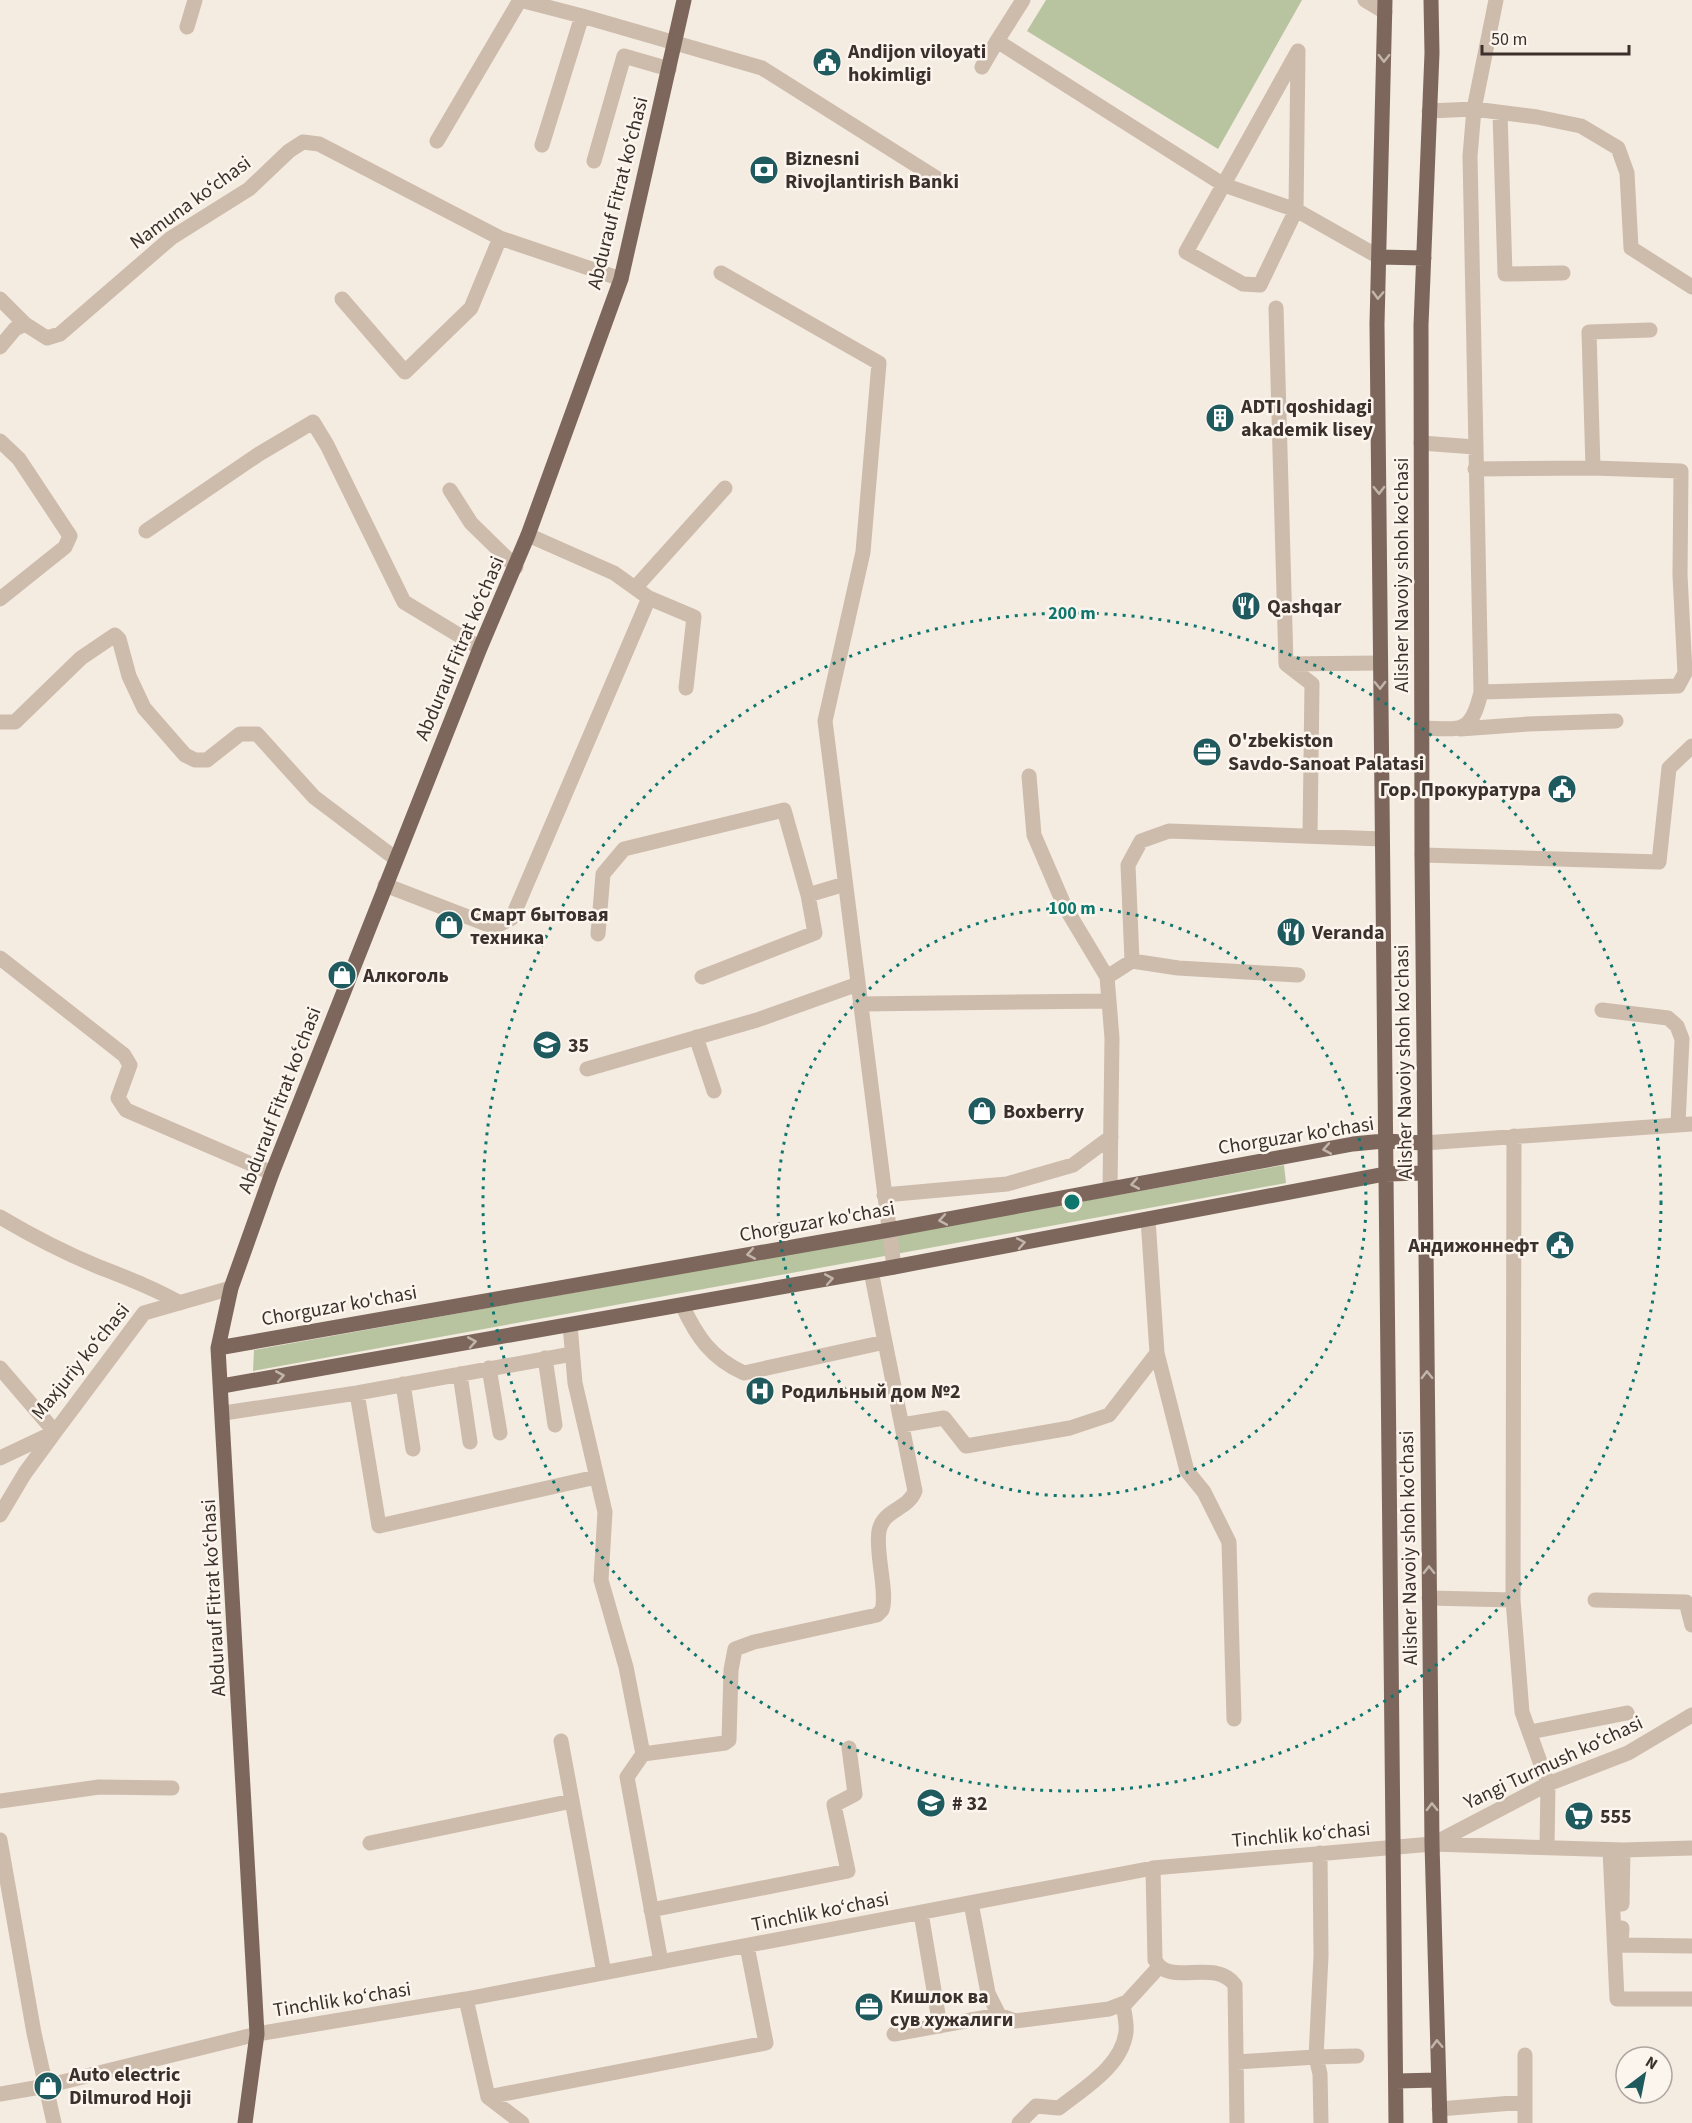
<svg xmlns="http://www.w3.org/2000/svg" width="1692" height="2123" font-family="'Source Sans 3',sans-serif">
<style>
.green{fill:#b8c4a0}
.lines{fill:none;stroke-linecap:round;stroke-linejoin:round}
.minor{stroke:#cdbbac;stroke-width:15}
.major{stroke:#7d675c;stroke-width:15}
.oneway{stroke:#c2b5ac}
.ring{fill:none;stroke:#0f766e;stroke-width:3;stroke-dasharray:3 6}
.labels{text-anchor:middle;stroke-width:5;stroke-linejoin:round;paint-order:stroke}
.poi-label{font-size:20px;font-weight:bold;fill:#3b302b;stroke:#fbf5ee;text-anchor:start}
.street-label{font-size:20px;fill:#3b302b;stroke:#fbf5ee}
.centre{fill:#0f766e;stroke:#fbf5ee;stroke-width:3}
.ring-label{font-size:18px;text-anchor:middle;font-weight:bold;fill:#0f766e;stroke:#fbf5ee;stroke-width:5;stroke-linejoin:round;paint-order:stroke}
</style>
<rect width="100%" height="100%" fill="#f4ebe1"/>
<path class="green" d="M1046,0H1302L1218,149L1027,31Z
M1284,1165L1286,1183L253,1371L254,1350Z"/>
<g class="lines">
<path class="minor" d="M1023,0L997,41L1224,185L1296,210L1379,257
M1365,0L1385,12
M187,27L195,0
M1298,51L1296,210L1260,285L1243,284L1186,252Z
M982,67L997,41
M1429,111L1474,109L1537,117L1581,126L1618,148L1627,173L1631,248L1692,287
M1500,113L1505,274L1563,273
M437,141L520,0L582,16
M542,145L582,16L762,68L938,179
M594,161L624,56L669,69
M721,273L879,363L863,552L825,721L894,1267
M0,299L25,324
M342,299L405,372L471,308L500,238
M1276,308L1286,664L1312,684L1310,836
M0,347L15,329L25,324L47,338L60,334L171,238L249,189L289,151L303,142L319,144L500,238L621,279
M0,441L19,459L70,536L65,547L0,599
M1421,443L1475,447
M1475,469L1593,468L1589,332L1650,330
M450,490L471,523L516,567
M146,531L259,454L313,422L327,445L404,602L480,648
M635,588L725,488
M649,598L694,617L686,688
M1286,664L1380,663
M1481,692L1678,686L1685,673L1680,575L1681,471L1593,468
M0,722H15L81,658L115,635L119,639L129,676L144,708L185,755L195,760H207L240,734H257L314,797L396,859
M1422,728C1461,729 1471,735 1481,692L1470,156L1474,109L1496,0
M1460,729L1528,724L1616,721
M1029,776L1034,835L1065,907L1107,977L1132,961
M1422,855L1659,862L1669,768L1692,746
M385,885L494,927L512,918L649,598L614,573L528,535
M598,934L603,874L624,849L784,810L808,895
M0,958L124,1055L130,1065L118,1098L126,1110L272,1173
M1298,975L1178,968L1132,961L1128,865L1141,841L1169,831L1382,839
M702,977L815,933L808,895L845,884
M1107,977L1112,1038L1110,1189
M860,1004L1109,1001
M1602,1010L1668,1018L1677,1026L1682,1039L1678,1123
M696,1037L714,1091
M587,1069L757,1020L858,984
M1514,1136L1513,1600L1522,1712L1548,1784L1547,1846
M1424,1143L1692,1124
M884,1195L1007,1184L1073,1165L1111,1137
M0,1217C32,1236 65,1253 99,1267C127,1278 154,1288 180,1303
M1148,1219L1157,1353L1187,1471L1204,1492L1229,1542L1234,1719
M682,1305C697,1337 711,1358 744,1373L885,1342L871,1271
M570,1325L575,1383L605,1512L601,1580L626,1667L643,1754
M545,1358L555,1425
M0,1368L55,1432L25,1473L0,1515
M489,1368L500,1433
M460,1374L470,1442
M403,1384L413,1449
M357,1393L379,1526L596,1477
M224,1413L357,1393L572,1354
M902,1425L944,1418L966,1446L1070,1428L1109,1415L1157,1353
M0,1458L55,1432L144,1313L231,1288
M1429,1598L1513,1600
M1595,1600L1686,1602L1692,1625
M1530,1732L1627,1713
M561,1741L604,1973
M0,1801L99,1787L172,1788
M0,1840L34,2033L54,2123
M370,1843L572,1801
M1435,1843L1548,1784L1628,1753L1692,1715
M1610,1850L1617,1999H1692
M1320,1853L1321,1956L1316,2057L1357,2056
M1153,1868L1155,1960C1169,1988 1214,1957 1235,1985L1237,2123
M971,1903L988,1993L999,2015L1015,2021L1109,2009L1127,2002L1158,1968
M1622,1904L1623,1850
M651,1910L848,1871L834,1805L855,1794L849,1748
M921,1913L940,2026
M1622,1928L1621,1945L1692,1946
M661,1962L627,1777L643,1754L725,1743L729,1740L731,1670L735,1649L754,1642L877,1615L882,1610C888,1592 875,1553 879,1531C883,1509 908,1510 915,1491L885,1342
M466,1999L488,2097L522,2123
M894,2034L999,2015
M1525,2055V2123
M1236,2062L1316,2057L1320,2074L1321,2123
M0,2094L46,2086L257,2034L466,1999L1153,1868L1432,1844L1623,1850L1692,1848
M488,2097L766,2043L747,1946
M1439,2109L1525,2102
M1019,2123L1036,2106L1059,2108C1084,2088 1122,2066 1126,2032C1127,2023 1124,2012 1123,2004"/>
<path class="major" d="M1385,0L1377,324L1396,2123
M1431,0L1432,53L1421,325L1422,855L1432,1844L1440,2123
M1379,257L1424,258
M218,1348L889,1230L1353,1144L1384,1141L1424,1143
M222,1386L894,1267L1385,1174L1425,1173
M1396,2081L1438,2080
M245,2123L257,2034L218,1348L231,1288L272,1173L480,648L528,535L621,279L684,0"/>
</g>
<defs><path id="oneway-chevron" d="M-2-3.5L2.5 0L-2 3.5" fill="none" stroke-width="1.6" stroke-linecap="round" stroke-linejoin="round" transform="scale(1.5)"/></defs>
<g class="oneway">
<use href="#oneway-chevron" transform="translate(1384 58) rotate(91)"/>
<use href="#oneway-chevron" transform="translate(1378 295) rotate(92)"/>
<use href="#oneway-chevron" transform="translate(1379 490) rotate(89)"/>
<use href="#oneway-chevron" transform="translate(1380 685) rotate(89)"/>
<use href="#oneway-chevron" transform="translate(1327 1149) rotate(170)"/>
<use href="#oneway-chevron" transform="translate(1135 1184) rotate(170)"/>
<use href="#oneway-chevron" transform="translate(943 1220) rotate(170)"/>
<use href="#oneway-chevron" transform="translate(1021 1243) rotate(-11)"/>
<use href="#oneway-chevron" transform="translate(751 1254) rotate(170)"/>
<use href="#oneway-chevron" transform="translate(829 1279) rotate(-10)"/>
<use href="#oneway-chevron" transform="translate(472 1342) rotate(-10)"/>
<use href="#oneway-chevron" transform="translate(1427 1375) rotate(-91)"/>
<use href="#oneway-chevron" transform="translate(280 1376) rotate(-10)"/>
<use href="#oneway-chevron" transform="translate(1429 1570) rotate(-91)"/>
<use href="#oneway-chevron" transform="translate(1432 1807) rotate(-91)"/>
<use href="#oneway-chevron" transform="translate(1437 2044) rotate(-92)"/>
</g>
<g class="ring">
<circle cx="1072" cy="1202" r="294"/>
<circle cx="1072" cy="1202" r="589"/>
</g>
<defs>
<g id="civic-disc" transform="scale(1.5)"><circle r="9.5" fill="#1f5a5e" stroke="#fbf5ee"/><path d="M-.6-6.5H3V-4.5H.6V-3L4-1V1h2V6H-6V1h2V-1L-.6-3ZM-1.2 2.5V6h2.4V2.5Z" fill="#fff"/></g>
<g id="bank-disc" transform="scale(1.5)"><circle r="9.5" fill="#1f5a5e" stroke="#fbf5ee"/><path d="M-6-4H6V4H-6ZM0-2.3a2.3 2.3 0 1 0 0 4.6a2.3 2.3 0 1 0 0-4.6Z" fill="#fff"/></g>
<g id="building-disc" transform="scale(1.5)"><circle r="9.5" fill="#1f5a5e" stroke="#fbf5ee"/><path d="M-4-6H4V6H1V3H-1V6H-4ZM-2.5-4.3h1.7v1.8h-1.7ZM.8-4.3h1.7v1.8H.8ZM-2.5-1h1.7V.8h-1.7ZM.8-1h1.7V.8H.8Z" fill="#fff"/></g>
<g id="restaurant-disc" transform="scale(1.5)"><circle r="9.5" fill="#1f5a5e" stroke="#fbf5ee"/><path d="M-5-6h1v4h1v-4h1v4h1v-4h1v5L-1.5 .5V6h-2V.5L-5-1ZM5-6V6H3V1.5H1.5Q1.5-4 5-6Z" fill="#fff"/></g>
<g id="office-disc" transform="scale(1.5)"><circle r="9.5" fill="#1f5a5e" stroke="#fbf5ee"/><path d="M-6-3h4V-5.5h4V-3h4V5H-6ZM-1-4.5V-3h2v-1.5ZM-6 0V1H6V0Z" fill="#fff"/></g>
<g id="shop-disc" transform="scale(1.5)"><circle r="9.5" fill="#1f5a5e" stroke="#fbf5ee"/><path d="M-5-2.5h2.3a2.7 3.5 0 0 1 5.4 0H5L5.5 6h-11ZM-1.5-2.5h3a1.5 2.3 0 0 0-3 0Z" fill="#fff"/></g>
<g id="school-disc" transform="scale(1.5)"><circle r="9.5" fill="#1f5a5e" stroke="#fbf5ee"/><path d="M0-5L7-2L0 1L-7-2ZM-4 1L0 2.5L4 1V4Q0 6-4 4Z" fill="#fff"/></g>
<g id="hospital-disc" transform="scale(1.5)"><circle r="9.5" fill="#1f5a5e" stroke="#fbf5ee"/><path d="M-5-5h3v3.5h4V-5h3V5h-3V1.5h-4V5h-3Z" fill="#fff"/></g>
<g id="supermarket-disc" transform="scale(1.5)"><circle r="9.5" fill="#1f5a5e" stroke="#fbf5ee"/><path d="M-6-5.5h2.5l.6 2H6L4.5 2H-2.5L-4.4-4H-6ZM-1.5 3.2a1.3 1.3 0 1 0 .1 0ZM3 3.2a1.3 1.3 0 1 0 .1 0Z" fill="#fff"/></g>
</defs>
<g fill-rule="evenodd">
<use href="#civic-disc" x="827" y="62"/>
<use href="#bank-disc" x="764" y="170"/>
<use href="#building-disc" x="1220" y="418"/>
<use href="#restaurant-disc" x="1246" y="606"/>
<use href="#office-disc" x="1207" y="752"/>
<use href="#civic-disc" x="1562" y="789"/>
<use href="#shop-disc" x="449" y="925"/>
<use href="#restaurant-disc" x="1291" y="932"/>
<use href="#shop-disc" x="342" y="975"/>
<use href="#school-disc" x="547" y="1045"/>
<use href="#shop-disc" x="982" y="1111"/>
<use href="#civic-disc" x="1560" y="1245"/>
<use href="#hospital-disc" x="760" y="1391"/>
<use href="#school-disc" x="931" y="1803"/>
<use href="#supermarket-disc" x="1579" y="1816"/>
<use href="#office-disc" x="869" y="2007"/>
<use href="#shop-disc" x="48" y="2086"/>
</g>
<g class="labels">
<g class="poi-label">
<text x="848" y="58">Andijon vilоyati<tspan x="848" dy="23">hоkimligi</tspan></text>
<text x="785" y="165">Biznesni<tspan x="785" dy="23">Rivojlantirish Banki</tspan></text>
<text x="1241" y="413">ADTI qoshidagi<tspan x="1241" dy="23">akademik lisey</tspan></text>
<text x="1267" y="613">Qashqar</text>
<text x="1228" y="747">O'zbekiston<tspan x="1228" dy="23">Savdo-Sanoat Palatasi</tspan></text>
<text x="1541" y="796" text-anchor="end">Гор. Прокуратура</text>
<text x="470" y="921">Смарт бытовая<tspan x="470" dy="23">техника</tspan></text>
<text x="1312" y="939">Veranda</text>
<text x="363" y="982">Алкоголь</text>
<text x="568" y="1052">35</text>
<text x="1003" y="1118">Boxberry</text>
<text x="1539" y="1252" text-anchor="end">Андижоннефт</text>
<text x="781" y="1398">Родильный дом №2</text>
<text x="952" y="1810"># 32</text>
<text x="1600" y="1823">555</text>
<text x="890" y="2003">Кишлок ва<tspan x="890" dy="23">сув хужалиги</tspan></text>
<text x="69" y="2081">Auto electric<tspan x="69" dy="23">Dilmurod Hoji</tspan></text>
</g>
<g class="street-label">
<text transform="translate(617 193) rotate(-76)" y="7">Abdurauf Fitrat koʻchasi</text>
<text transform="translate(190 202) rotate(-36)" y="7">Namuna koʻchasi</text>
<text transform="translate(1401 575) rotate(-90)" y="7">Alisher Navoiy shoh ko'chasi</text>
<text transform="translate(459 648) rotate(-67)" y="7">Abdurauf Fitrat koʻchasi</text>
<text transform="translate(1403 1062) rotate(-91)" y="7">Alisher Navoiy shoh ko'chasi</text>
<text transform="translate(279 1100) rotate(-69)" y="7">Abdurauf Fitrat koʻchasi</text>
<text transform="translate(1296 1135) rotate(-9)" y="7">Chorguzar ko'chasi</text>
<text transform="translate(817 1221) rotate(-10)" y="7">Chorguzar ko'chasi</text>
<text transform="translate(339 1305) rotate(-10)" y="7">Chorguzar ko'chasi</text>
<text transform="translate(80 1361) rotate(-51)" y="7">Maxjuriy koʻchasi</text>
<text transform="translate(1408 1548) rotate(-91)" y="7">Alisher Navoiy shoh ko'chasi</text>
<text transform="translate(213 1598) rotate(-93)" y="7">Abdurauf Fitrat koʻchasi</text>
<text transform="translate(1553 1762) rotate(-25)" y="7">Yangi Turmush koʻchasi</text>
<text transform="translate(1301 1834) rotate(-5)" y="7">Tinchlik kо‘chasi</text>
<text transform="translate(820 1911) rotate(-11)" y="7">Tinchlik kо‘chasi</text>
<text transform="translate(342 1999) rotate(-9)" y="7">Tinchlik kо‘chasi</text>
</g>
</g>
<circle cx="1072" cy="1202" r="9" class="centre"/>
<g class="ring-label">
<text x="1072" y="619">200 m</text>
<text x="1072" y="914">100 m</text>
</g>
<g transform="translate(1644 2075) rotate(32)"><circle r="28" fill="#fbf5ee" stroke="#aea6a0" stroke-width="1.5"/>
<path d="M0-4.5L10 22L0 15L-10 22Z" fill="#1f5a5e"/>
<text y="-9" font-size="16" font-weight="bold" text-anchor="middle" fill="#3b302b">N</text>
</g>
<path d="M1482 45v9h147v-9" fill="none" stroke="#3b302b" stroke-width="3"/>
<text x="1491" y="45" font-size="18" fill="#3b302b" stroke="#fbf5ee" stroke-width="4.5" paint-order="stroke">50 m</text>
</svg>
